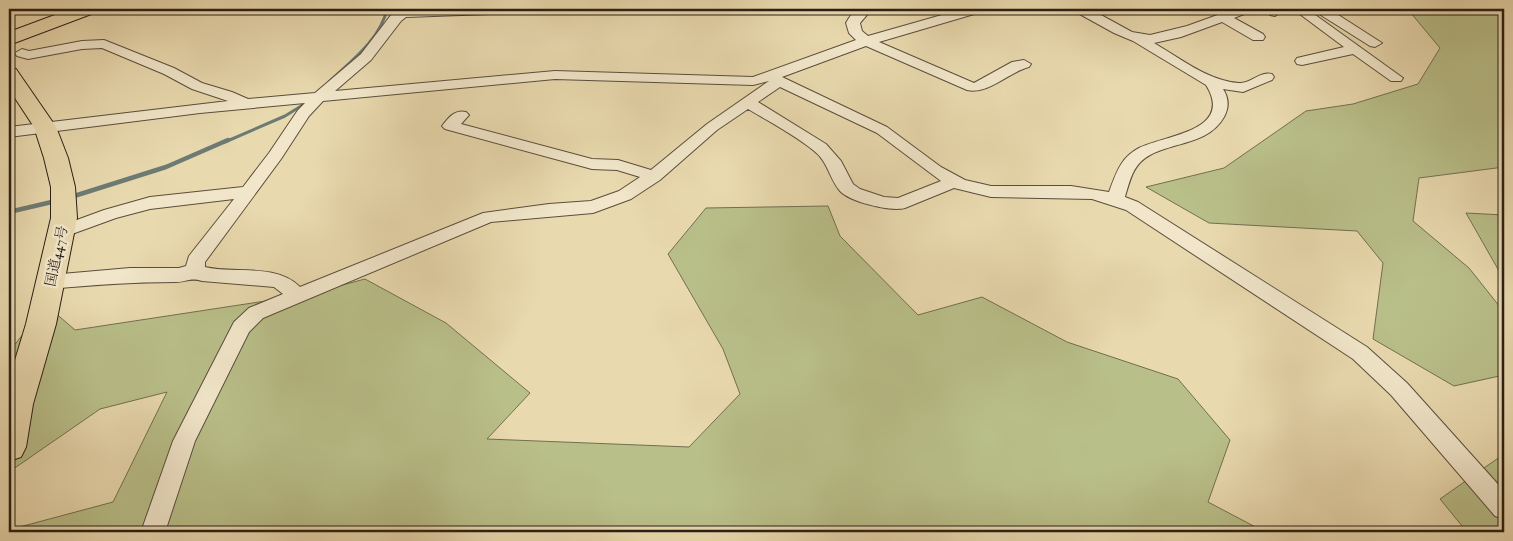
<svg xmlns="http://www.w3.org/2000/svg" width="1513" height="541" font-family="'IM FELL English','Noto Serif JP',serif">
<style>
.green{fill:#b9bf89;stroke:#726f50}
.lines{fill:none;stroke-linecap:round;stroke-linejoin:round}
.stream-far1{stroke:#6d7b74;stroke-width:3}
.stream{stroke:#6d7b74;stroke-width:4.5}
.minor-casing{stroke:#5a4e3c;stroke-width:2}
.highway-casing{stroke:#2b1f16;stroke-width:2}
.minor{fill:#f1e6ca;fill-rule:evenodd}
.highway{fill:#e9d9ae;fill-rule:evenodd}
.labels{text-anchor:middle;stroke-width:5;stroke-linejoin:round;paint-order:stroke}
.street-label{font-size:14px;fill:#2b1f16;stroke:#f1e6ca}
</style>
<rect width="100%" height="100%" fill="#e9d9ae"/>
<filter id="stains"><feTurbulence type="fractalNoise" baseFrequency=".004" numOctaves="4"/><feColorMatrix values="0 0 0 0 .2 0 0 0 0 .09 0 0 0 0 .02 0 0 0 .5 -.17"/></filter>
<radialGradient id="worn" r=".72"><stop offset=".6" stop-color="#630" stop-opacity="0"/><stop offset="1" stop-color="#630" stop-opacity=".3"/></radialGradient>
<path class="green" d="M1410,12L1504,14V167L1419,178L1413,221L1469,268L1504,312V375L1454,386L1373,339L1383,263L1357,231L1209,223L1146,187L1224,168L1306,111L1353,104L1418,84L1440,48Z
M828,206L840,236L918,315L982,297L1067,342L1178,379L1230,440L1208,502L1265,532H13L12,529L113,502L167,392L100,409L9,472V352L46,305L75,330L305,295L365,279L446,323L530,393L487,439L689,447L740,394L723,349L668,254L706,208Z
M1466,213L1504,215V279L1503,278Z
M1504,454V532H1467L1440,499Z"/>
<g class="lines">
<path class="stream-far1" d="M329,82C351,61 380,40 387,9
M225,142L285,116L306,103"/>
<path class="stream" d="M71,197L166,167L228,140
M9,212L56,201"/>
<g class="minor-casing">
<path id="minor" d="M400,9H521L515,13L406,17L401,21L371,60L335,91L555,71L753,77L856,40L849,33L846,23C853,10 859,8 872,9L860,23L862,31L868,36L963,9H982L981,12L879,42L974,83L1012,62L1024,60L1031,64L1029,67C1009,72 988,95 967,90L866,46L782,77L887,127L941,167L965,180L991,186H1071L1109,192C1116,174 1120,158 1139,148C1165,135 1235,131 1206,85L1133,41L1114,33L1076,12L1075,9H1090L1132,32L1150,35L1187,26L1234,9H1250L1249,12L1234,18L1263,34L1265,37L1263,40H1253L1222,22L1181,37L1154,43C1180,58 1208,81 1239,83C1251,84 1259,71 1272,74L1274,77L1272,80L1243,92L1223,89C1229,98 1229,108 1224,117C1209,144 1174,142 1150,155C1133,164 1130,180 1125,197L1138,202L1367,347L1407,383L1504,491V519L1495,516L1391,395L1353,359L1126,210L1092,199L991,197L954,188L905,208C891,212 850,202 840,191C829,178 828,161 813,150C793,134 770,122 748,109L717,130L660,180L631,199L593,213L491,222L263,318L249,332L195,441L165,532H141L173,441L234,322L249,308L283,294L274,287L202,281C190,277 187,282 176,282C133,282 92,285 50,289L43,287L40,282L43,277L50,275L130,268H179L186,266L189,256L234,199L150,209L116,218L61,238L55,236L52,232L55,228L104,210L150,197L243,187L269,153L298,110L305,103L200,113L9,137V127L228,101L192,89L164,74L102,48L82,49L28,59L17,56L15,53L22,49L29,51L82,41L104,40L174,68L202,83L232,92L248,99L315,93L361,54L391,15ZM555,79L753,85L769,81L707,124L651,170L618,160L592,159L461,124L469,115L466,112C455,109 448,118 442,126L445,129L592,169L617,170L640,177L619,191L591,201L549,204L483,213L300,287C276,263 235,274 205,267V262L281,159L309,116L323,101ZM780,87L877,133L941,181L898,198L884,197L860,189L853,184L841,161L826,144L758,102Z
M1266,9H1279L1281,12L1275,16L1270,15Z
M1293,9H1307L1403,78L1401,81H1391L1353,54L1302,65L1297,64L1295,61L1297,58L1344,47Z
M1315,9H1329L1382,43L1375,47L1370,46L1316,12Z
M1458,9H1504V14L1464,13L1459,12Z"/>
</g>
<g class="highway-casing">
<path id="highway" d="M71,9H96L94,13L9,45V32Z
M9,67L16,69L56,127L68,158L75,187L77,218L56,324L33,404L26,447L21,457L9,461V380L26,324L51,218V187L44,158L34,127L9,89Z"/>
</g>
<use href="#minor" class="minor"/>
<use href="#highway" class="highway"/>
</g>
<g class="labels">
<g class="street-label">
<text transform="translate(56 256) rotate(-78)" y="5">国道447号</text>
</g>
</g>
<rect width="1513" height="541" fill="none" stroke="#e9d9ae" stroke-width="30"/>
<rect x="10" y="10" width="1493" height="521" fill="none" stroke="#2b1f16" stroke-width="2.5"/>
<rect x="15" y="15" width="1483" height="511" fill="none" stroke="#2b1f16"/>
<rect width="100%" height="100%" filter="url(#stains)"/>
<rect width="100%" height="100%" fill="url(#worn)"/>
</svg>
